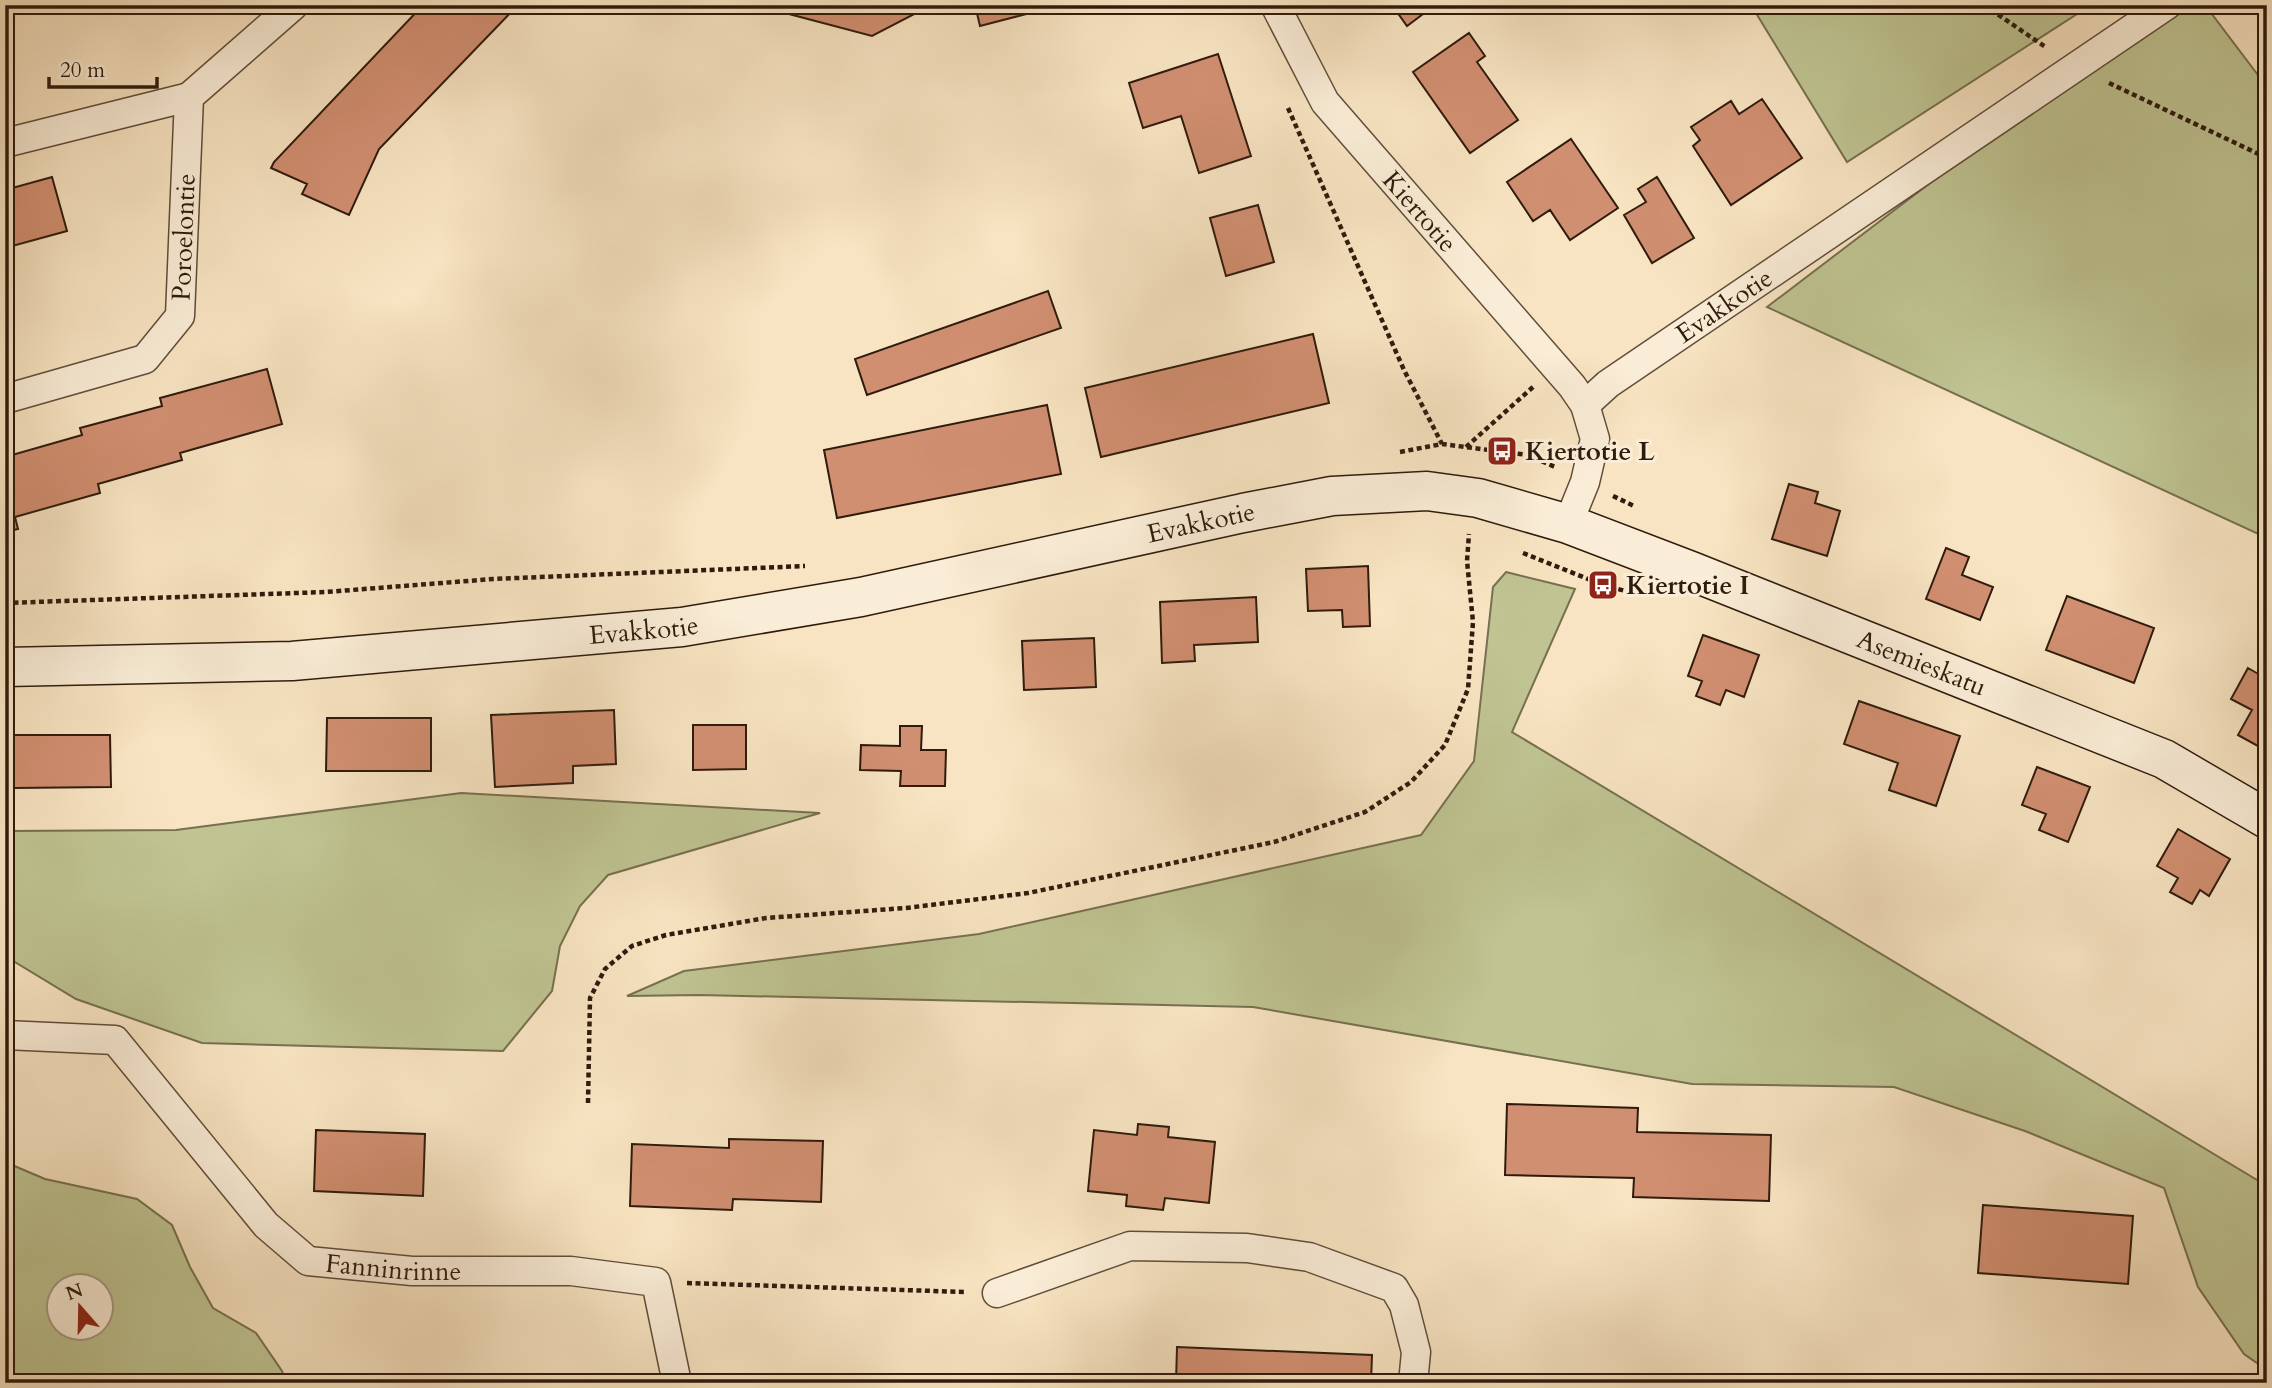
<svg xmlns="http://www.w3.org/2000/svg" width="2272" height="1388" font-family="Cardo,serif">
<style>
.green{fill:#bfc492;stroke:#777050;stroke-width:2;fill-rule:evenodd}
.building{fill:#d18f71;stroke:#2f1b0d;stroke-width:2}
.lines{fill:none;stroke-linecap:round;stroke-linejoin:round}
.street-casing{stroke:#614d3a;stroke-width:31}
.secondary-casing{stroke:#2f1b0d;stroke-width:41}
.path{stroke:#2f1b0d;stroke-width:4.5;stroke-dasharray:5 3.5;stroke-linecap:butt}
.street{stroke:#faedd7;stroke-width:28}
.secondary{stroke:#faedd7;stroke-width:38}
.labels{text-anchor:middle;stroke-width:6;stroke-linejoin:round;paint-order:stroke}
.street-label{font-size:26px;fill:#2f1b0d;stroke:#faedd7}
.poi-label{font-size:26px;font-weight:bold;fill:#2f1b0d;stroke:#faedd7;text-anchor:start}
</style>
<rect width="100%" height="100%" fill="#f8e4c2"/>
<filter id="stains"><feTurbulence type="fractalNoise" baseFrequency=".00286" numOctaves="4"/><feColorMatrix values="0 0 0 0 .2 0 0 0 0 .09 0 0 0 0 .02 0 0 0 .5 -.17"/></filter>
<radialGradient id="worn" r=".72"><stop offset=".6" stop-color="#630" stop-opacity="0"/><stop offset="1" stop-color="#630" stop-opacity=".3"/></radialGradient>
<path class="green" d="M1751,5H2091L1847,162Z
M2164,5H2205L2267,87V538L1767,307Z
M1506,572L1575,589L1512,732L2267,1186V1370L2244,1354L2198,1287L2164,1188L2025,1131L1894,1087L1692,1084L1253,1007L699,995L627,996L684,971L979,934L1421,835L1474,761L1493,587Z
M461,793L820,813L608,875L580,906L560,946L552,991L503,1051L202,1043L76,999L5,956V831L176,830Z
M5,1162L45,1179L137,1199L172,1225L190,1267L213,1308L256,1333L282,1371L286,1383H5ZM102,1286V1328H60V1286Z"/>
<path class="building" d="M423,5H518L379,149L349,215L302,194L307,184L271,168L274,162Z
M755,5H920L924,9L872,36Z
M975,5H1061L980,26Z
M1392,5H1435L1407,26Z
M1469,33L1485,56L1477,62L1518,120L1470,153L1413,72Z
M1218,54L1251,156L1199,173L1181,116L1143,128L1129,83Z
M1762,99L1802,158L1731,205L1693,146L1700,140L1691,127L1731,101L1739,114Z
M1571,139L1618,208L1570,240L1550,210L1533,221L1507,182Z
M52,177L67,231L5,248V190Z
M1657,177L1694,238L1652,263L1624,215L1646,202L1638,189Z
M1258,205L1274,262L1226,276L1210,218Z
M1048,291L1061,328L867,395L855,359Z
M1313,334L1329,403L1101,457L1085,388Z
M267,369L282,424L180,453L182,460L98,484L100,493L15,517L18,529L5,532V457L82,435L80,428L162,406L160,398Z
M1047,405L1061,474L837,518L824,450Z
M1789,484L1818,492L1815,503L1840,511L1827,556L1772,539Z
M1946,548L1969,557L1962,575L1993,587L1980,620L1926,599Z
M1368,566L1370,626L1343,627L1342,610L1308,611L1306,569Z
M2067,596L2154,628L2134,683L2046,650Z
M1256,597L1258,642L1194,645L1195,661L1162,663L1160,602Z
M1703,635L1759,655L1744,697L1726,690L1720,705L1696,696L1702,681L1688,676Z
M1094,638L1096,687L1024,690L1022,641Z
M2248,668L2267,679V751L2238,735L2252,710L2231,699Z
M1859,701L1960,736L1936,806L1889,790L1898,763L1844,744Z
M614,710L616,764L573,766V783L495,787L491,715Z
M327,718H431V771H326Z
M693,725H746V769L693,770Z
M900,726H922L921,750H946L945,786H900L901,771L860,770L861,745L900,746Z
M14,735H110L111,787L14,788Z
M2037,767L2090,787L2068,842L2039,830L2046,814L2022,805Z
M2178,829L2230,859L2209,896L2200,890L2192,904L2170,892L2178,878L2157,866Z
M1507,1104L1638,1108L1637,1132L1771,1135L1769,1201L1633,1197L1634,1178L1505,1175Z
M1138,1124L1169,1127L1168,1137L1215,1142L1209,1203L1165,1198L1163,1210L1126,1206L1127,1195L1088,1191L1094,1130L1137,1135Z
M316,1130L425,1134L423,1196L314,1191Z
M729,1139L823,1141L821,1202L733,1199L732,1210L630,1206L632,1144L729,1148Z
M1983,1205L2133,1216L2128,1284L1978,1273Z
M1177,1347L1372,1355L1371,1383H1109V1379L1176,1382Z
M1511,1379L1650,1383H1511Z"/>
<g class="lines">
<g class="street-casing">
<g id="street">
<path id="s1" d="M1275,5L1325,102L1572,386L1585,405"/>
<path d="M5,143L189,97"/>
<path id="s2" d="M5,399L145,359L180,316L189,97L294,5"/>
<path id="s3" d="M1568,524L1585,482L1595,439L1585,405L1608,384L2167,5"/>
<path id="s4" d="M5,1035L115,1040L266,1225L308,1261L412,1271H571L656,1282L677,1383"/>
<path d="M997,1293L1130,1246L1247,1248L1309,1257L1394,1288L1404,1305L1416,1352L1413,1383"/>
</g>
</g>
<g class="secondary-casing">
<g id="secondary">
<path id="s5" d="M5,667L292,661L682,627L861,597L1243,513L1332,496L1427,491L1478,498L1568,524L1691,571L2164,759L2267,819"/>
</g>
</g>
<path class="path" d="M1984,5L2047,48
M2109,83L2267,158
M1288,108L1404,370L1442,444
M1466,447L1533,387
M1400,452L1442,444L1528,455L1555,467
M1613,496L1634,506
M1523,553L1603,585L1637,594
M5,603L326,592L493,579L805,566
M588,1103L590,998L605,969L632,946L666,935L766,918L906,908L1028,893L1274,842L1365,812L1411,782L1445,745L1468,689L1473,622L1467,561L1469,534
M687,1283L965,1292"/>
<use href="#street" class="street"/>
<use href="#secondary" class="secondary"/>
</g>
<defs>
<g id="bus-square" transform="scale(1.575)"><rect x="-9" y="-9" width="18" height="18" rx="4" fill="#8f2418" stroke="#faedd7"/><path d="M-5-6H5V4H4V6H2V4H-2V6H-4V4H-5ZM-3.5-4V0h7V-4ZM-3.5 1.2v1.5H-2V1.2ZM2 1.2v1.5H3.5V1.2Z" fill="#fff"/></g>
</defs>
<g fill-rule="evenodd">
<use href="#bus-square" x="1502" y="451"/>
<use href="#bus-square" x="1603" y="585"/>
</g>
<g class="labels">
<g class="street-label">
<text dy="9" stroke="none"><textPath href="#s1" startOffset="254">Kiertotie</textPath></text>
<text dy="9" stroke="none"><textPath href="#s2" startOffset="280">Poroelontie</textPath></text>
<text dy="9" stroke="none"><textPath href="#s3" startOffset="296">Evakkotie</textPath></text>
<text dy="9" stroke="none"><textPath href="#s5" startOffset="1208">Evakkotie</textPath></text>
<text dy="9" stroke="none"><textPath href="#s5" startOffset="640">Evakkotie</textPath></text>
<text dy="9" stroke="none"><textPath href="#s5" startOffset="1962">Asemieskatu</textPath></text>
<text dy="9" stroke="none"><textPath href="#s4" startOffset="490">Fanninrinne</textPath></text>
</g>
<g class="poi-label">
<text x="1525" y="460">Kiertotie L</text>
<text x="1626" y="594">Kiertotie I</text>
</g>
</g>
<rect width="2272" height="1388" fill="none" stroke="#f8e4c2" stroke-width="28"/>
<rect x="7" y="7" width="2258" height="1374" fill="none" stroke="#2f1b0d" stroke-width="3.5"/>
<rect x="14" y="14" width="2244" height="1360" fill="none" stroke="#2f1b0d" stroke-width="2"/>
<g transform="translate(80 1307) rotate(340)"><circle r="33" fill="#faedd7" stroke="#a99986" stroke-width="2"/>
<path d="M0-5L12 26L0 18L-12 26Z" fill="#8f2418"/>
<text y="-10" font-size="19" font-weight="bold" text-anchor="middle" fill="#2f1b0d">N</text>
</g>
<path d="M49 77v10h108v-10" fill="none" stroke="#2f1b0d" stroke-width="3.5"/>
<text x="60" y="77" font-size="21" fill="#2f1b0d" stroke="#faedd7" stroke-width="5" paint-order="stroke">20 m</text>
<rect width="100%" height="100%" filter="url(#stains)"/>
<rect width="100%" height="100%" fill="url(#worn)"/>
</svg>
